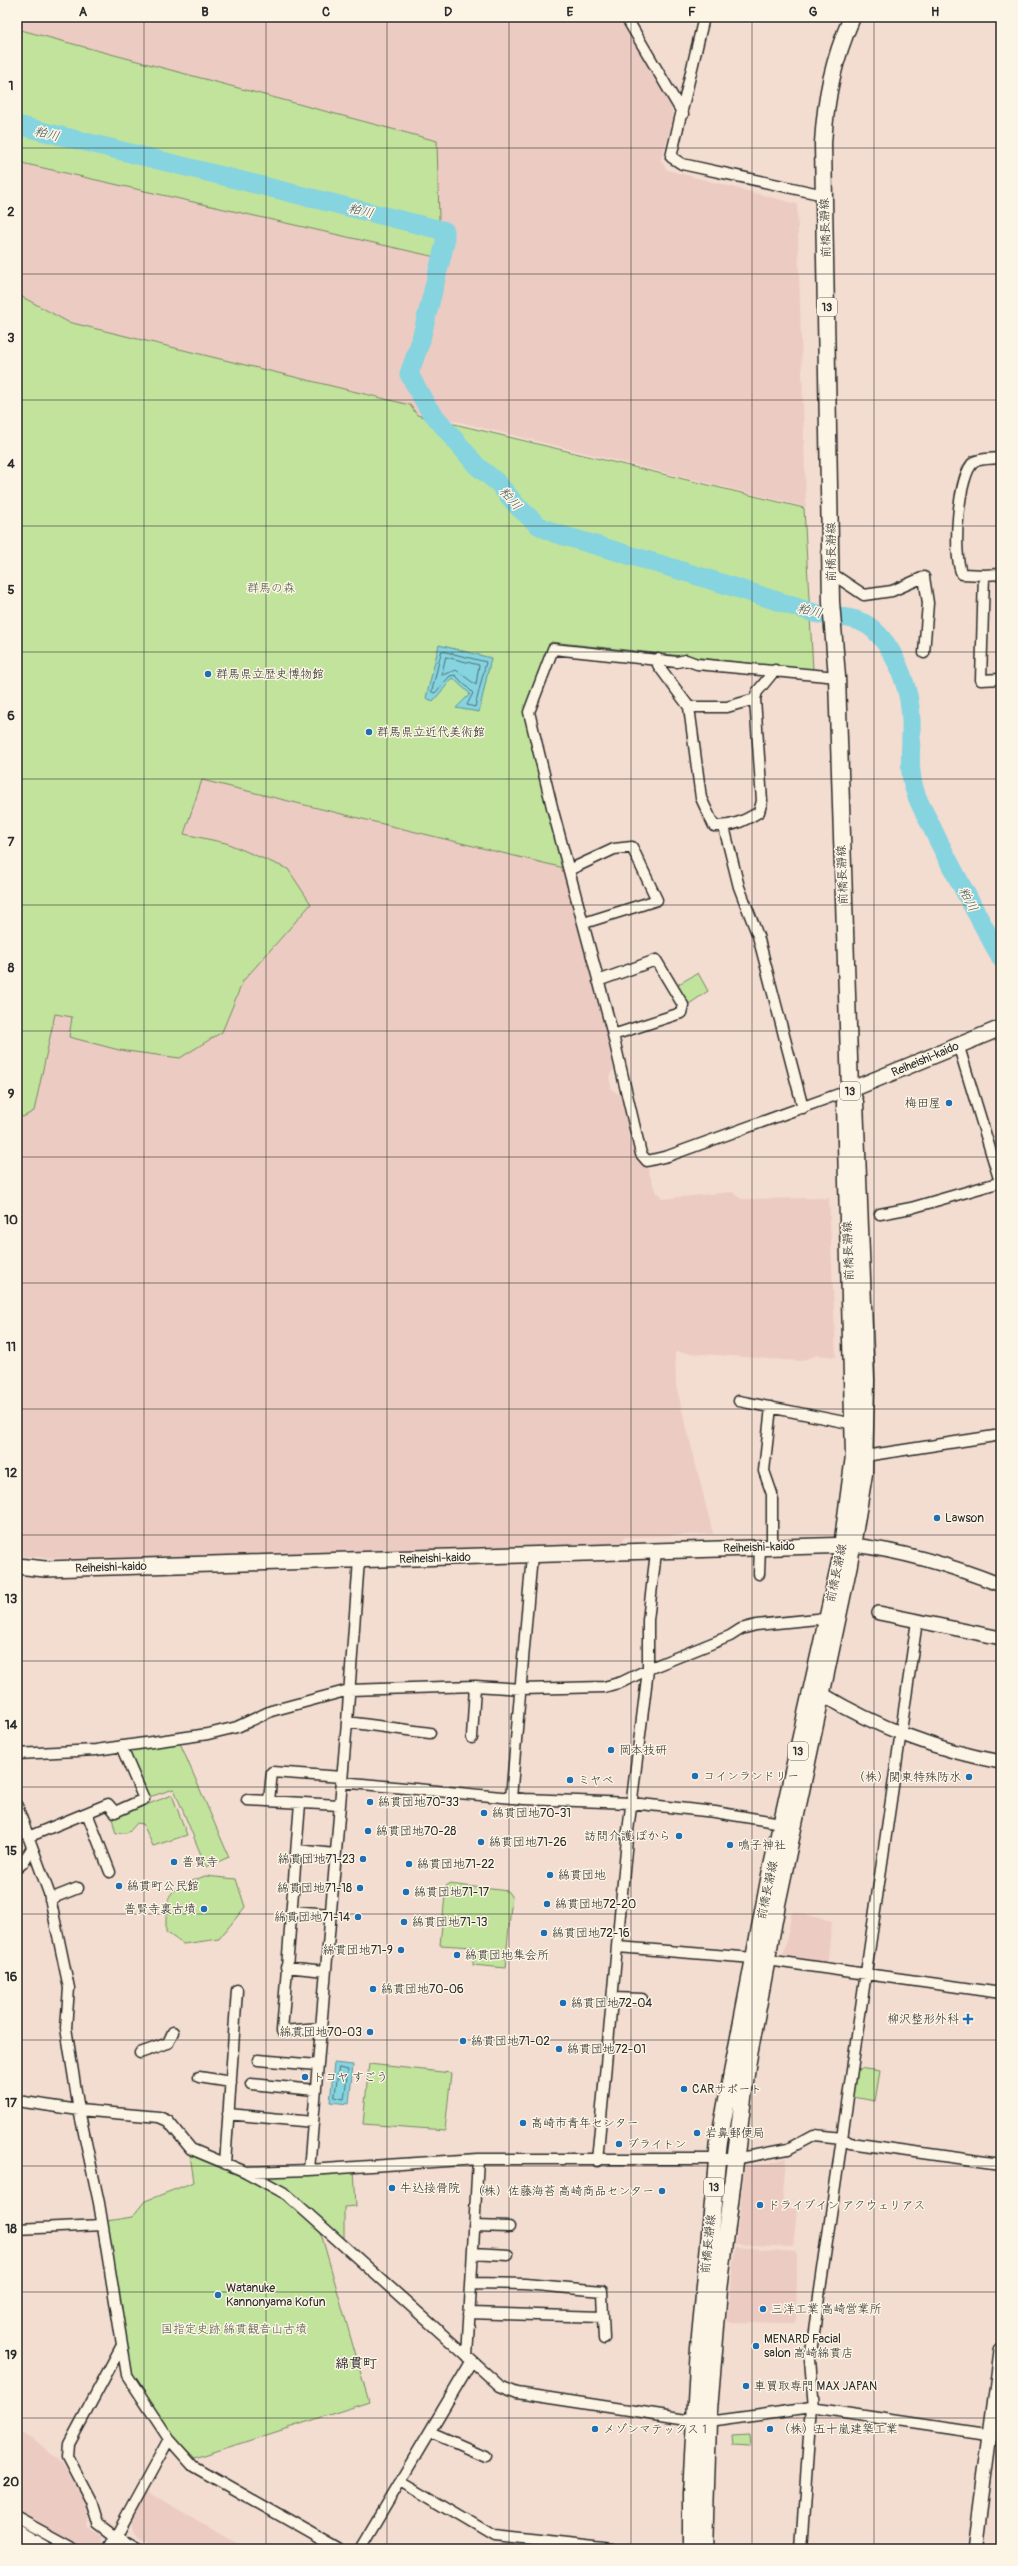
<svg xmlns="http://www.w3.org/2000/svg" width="1018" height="2566" font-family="Pangolin,'Klee One',sans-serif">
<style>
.built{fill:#eccbc2}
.green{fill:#c1e39c;stroke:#768764}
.water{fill:#85d4e0;stroke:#619098}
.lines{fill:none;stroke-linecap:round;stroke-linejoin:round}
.shore{stroke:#4f6f73;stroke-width:1}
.river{stroke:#85d4e0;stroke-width:19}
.minor-casing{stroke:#2b2b2b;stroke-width:13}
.tertiary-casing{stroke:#2b2b2b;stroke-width:16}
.secondary-casing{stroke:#2b2b2b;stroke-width:18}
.primary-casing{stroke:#2b2b2b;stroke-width:19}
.trunk-casing{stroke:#2b2b2b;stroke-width:20}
.minor{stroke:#fcf5e5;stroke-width:10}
.tertiary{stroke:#fcf5e5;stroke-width:13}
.secondary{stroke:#fcf5e5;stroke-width:15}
.primary{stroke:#fcf5e5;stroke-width:16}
.trunk{stroke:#fcf5e5;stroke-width:17}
.grid{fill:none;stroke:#2b2b2b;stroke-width:1;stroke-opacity:0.55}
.poi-dot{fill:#1f6fb2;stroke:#fcf5e5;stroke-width:1.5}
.labels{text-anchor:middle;stroke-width:3;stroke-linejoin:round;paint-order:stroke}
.shield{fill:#fcf5e5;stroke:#6a6863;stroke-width:1}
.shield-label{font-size:11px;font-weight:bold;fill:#2b2b2b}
.street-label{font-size:12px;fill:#2b2b2b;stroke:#fcf5e5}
.park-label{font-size:12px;fill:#505947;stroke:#fcf5e5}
.poi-label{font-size:12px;fill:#2b2b2b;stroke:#fcf5e5;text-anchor:start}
.water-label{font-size:13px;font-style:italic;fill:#425558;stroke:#fcf5e5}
.quarter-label{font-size:14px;font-weight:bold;fill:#2b2b2b;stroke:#fcf5e5}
.neatline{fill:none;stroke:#2b2b2b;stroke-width:1.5}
.grid-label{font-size:13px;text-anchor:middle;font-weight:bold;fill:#2b2b2b}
</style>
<rect width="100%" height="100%" fill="#f3dcd0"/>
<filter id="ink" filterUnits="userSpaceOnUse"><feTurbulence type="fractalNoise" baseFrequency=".025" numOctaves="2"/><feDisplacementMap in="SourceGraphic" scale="8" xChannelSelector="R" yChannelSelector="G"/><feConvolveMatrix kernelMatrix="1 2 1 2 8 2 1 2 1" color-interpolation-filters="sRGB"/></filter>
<g filter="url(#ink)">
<path class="built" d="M17,17H622L671,102L673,120L661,160L667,170L797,204L806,507L451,420L415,414L17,315Z
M17,731L202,780L564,868L614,1068L609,1077L612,1090L622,1096L637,1157L647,1167L656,1193L660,1194L662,1199L732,1192L741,1199L829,1198L836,1357L817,1355L800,1361L675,1352L676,1386L713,1534L624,1537L622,1545L76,1559L17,1556Z
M792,1912L832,1921L827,1966L783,1959Z
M786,2158L782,2207L797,2209L793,2247L736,2244L745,2165L767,2164Z
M736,2247L795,2252L797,2256L796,2323L727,2322Z
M17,2429L35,2440L62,2463L79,2490L86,2506L89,2515L87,2527L102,2537L103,2544L100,2549H82L17,2512Z
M146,2491L247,2549H160L138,2537L132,2527L131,2519Z"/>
<path class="green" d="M17,29L437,141L440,258L17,162Z
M17,294L68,322L410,405L417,415L804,508L813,670L551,642L525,712L564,868L202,780L184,834L226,843L288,869L311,904L243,981L222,1032L180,1058L119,1050L69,1037L72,1017L55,1014L34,1111L23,1117L17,1115Z
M698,973L708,991L689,1004L677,985Z
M180,1743L229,1857L206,1867L174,1789L149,1797L129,1750Z
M172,1795L187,1835L153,1846L143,1824L137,1823L129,1832L116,1834L112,1818Z
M205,1876L236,1879L245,1907L219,1939L183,1944L166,1932C166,1891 166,1891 205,1876Z
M449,1884L508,1891L512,1896L505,1968L473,1965L474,1947L440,1945L446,1886Z
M369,2064L451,2073L445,2130L363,2124Z
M858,2068L880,2071L875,2101L853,2097Z
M190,2155L240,2176L252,2173L354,2168L356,2206L344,2207V2241L320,2230L369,2402L195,2458L174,2438L130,2372L107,2221L132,2217L145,2201L194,2182Z
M749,2435L750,2447L733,2446L732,2436Z"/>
<path class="water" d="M439,645L491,658L479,712L456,708L470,694L453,678L433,701L426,698Z
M334,2063L353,2065L349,2104L330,2102Z"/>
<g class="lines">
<path class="shore" d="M442,651L486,662L475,707L467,705L473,693L455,675L450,676L435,693L432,692Z
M446,657L479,665L476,685L456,670L442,675Z
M339,2068L348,2070L344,2099L335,2097Z"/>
<path class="river" d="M17,125L445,231V243L420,343L409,374L428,408L477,466L498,483L517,506L538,525L554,533C641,558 726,584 811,612C836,620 859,612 879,635C898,656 911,693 911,721C912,745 907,768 915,791C919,805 928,818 934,832C955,875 978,916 1001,958"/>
<g class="minor-casing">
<path id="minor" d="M626,17L683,114
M704,17L671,157L682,164L824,195
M1001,458C994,459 980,458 974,462C958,474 952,556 962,574L984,575L981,680L1001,679
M831,573L864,595L892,591L924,577L928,603L924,653
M984,575L1001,574
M658,659V665L689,707L701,798L714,826C732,827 744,821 759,812L762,801L755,699L757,692L775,670
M837,677L697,664L686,660L677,662L553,649L529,712L553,811L613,1035L641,1154L647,1161L668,1156L850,1090
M689,707H727L755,699
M724,827L739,887L758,936L803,1108
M571,869L614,849L632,847L657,900L584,923
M598,981L656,960L683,1005L681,1013L613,1035
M958,1044L1001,1185
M880,1214L911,1208L1001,1182
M739,1401L854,1424
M771,1407L764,1471L772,1494V1547
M865,1456L1001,1435
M759,1574L760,1547
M347,1722L430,1733
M472,1738L475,1686
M17,1754L96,1750L208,1734L237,1727L271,1711L349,1690L475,1686L521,1689L604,1687L622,1682L653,1667L730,1636L741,1629L756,1625L817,1619L825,1622
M341,1782L524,1799L631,1803L715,1812L781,1823
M511,1798L532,1555
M247,1800L339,1805
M269,1801L272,1772L342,1777
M300,1803L282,2031L320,2028
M17,1806L49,1893L69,1988L66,2028L79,2110L99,2203L127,2375L169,2439L193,2466L339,2549
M87,1813L110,1872
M28,1837L108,1804L115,1812L144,1799L121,1746
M297,1850L335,1854
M17,1868L23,1863L32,1848
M50,1899L78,1888
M291,1911L330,1914
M618,1947L753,1958
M767,1960L1001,1993
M286,1967L325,1971
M613,1998L642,1999
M140,2053L168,2043L173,2032
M258,2060L317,2065
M199,2077L231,2082
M251,2084L315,2090
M17,2101L79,2110L159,2117L168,2121L191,2149L246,2172L286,2194L500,2386L517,2393L694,2420
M228,2114L313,2122
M597,2161L627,1839L648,1670V1620L656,1552
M225,2164L237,1990
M309,2170L347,1722L359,1560
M246,2172L309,2170L478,2159H734L788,2149L814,2135L842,2138L850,2143L1001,2164
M474,2226L509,2227
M17,2229L102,2225
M473,2253L508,2255
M471,2283L525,2284L602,2291L603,2317
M469,2313L603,2317L604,2339
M467,2357L478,2159
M814,2409L810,2359L917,1621
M708,2422L811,2408L1001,2436
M430,2432L485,2456
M401,2481L494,2536L613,2549
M17,2518L74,2549
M115,2537L98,2524L91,2501L68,2457L69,2444L121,2347
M109,2549L169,2439
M360,2549L471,2362
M801,2549L811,2408"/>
</g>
<g class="tertiary-casing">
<path id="tertiary" d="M853,1545C904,1551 953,1566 1001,1585
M879,1613L1001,1638
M822,1694C876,1727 939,1751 1001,1762
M115,2537L136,2549
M975,2549L1001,2351"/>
</g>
<g class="secondary-casing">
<path id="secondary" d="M850,1090L1001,1028
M17,1566L45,1569L853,1545"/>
</g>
<g class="primary-casing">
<path id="primary" d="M850,1090L837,677L831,602L823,143C826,95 833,61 852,17
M691,2549V2493L699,2347L719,2141L770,1875L840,1562L854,1456L845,1103L850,1090L855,1102L866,1380L864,1474L849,1564L777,1904L747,2066L719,2290L708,2422L704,2549"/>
</g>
<g class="trunk-casing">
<path id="trunk" d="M17,2534L43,2549"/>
</g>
<use href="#minor" class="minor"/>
<use href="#tertiary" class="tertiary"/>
<use href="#secondary" class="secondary"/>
<use href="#primary" class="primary"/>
<use href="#trunk" class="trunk"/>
</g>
</g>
<path class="grid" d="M144,17V2549M266,17V2549M387,17V2549M509,17V2549M631,17V2549M752,17V2549M874,17V2549M17,148H1001M17,274H1001M17,400H1001M17,526H1001M17,652H1001M17,779H1001M17,905H1001M17,1031H1001M17,1157H1001M17,1283H1001M17,1409H1001M17,1535H1001M17,1661H1001M17,1787H1001M17,1914H1001M17,2040H1001M17,2166H1001M17,2292H1001M17,2418H1001"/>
<g class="poi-dot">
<circle cx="208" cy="674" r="4"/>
<circle cx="369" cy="732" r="4"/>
<circle cx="949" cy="1103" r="4"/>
<circle cx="937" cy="1518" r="4"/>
<circle cx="611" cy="1750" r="4"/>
<circle cx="695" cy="1776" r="4"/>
<circle cx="969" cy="1777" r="4"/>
<circle cx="570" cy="1780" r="4"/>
<circle cx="370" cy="1802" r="4"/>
<circle cx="484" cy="1813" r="4"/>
<circle cx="368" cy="1831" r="4"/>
<circle cx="679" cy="1836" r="4"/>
<circle cx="481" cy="1842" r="4"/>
<circle cx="730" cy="1845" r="4"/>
<circle cx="363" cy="1859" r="4"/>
<circle cx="174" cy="1862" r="4"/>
<circle cx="409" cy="1864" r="4"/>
<circle cx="550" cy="1875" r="4"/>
<circle cx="119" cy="1886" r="4"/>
<circle cx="360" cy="1888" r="4"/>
<circle cx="406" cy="1892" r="4"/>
<circle cx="547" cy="1904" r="4"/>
<circle cx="204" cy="1909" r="4"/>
<circle cx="358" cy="1917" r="4"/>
<circle cx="404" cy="1922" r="4"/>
<circle cx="544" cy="1933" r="4"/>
<circle cx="401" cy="1950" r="4"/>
<circle cx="457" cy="1955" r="4"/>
<circle cx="373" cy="1989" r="4"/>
<circle cx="563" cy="2003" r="4"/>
<path d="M966 2013h4v4h4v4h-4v4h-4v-4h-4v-4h4z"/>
<circle cx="370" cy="2032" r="4"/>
<circle cx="463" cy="2041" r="4"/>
<circle cx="559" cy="2049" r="4"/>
<circle cx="305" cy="2077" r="4"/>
<circle cx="684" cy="2089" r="4"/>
<circle cx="523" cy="2123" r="4"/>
<circle cx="697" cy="2133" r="4"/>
<circle cx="619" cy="2144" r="4"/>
<circle cx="392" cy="2188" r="4"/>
<circle cx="662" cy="2191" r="4"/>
<circle cx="760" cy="2205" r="4"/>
<circle cx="218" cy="2295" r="4"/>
<circle cx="763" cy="2309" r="4"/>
<circle cx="756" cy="2346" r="4"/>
<circle cx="746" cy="2386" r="4"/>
<circle cx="595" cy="2429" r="4"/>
<circle cx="770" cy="2429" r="4"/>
</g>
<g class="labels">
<g class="shield">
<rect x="817" y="298" width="20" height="18" rx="3"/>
<rect x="840" y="1082" width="20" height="18" rx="3"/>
<rect x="788" y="1742" width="20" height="18" rx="3"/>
<rect x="704" y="2178" width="20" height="18" rx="3"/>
</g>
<g class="shield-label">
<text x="827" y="311">13</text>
<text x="850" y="1095">13</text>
<text x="798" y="1755">13</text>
<text x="714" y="2191">13</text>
</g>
<g class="street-label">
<text transform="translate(825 228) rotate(-92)" y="4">前橋長瀞線</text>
<text transform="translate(831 552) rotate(-90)" y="4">前橋長瀞線</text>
<text transform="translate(842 875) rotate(-92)" y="4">前橋長瀞線</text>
<text transform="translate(925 1059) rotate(-23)" y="4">Reiheishi-kaido</text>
<text transform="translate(848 1251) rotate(-92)" y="4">前橋長瀞線</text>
<text transform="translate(759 1547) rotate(-2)" y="4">Reiheishi-kaido</text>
<text transform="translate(435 1558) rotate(-2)" y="4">Reiheishi-kaido</text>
<text transform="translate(111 1567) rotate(-2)" y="4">Reiheishi-kaido</text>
<text transform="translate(836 1573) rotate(-78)" y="4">前橋長瀞線</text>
<text transform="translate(767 1890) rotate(-78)" y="4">前橋長瀞線</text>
<text transform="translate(708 2244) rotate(-84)" y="4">前橋長瀞線</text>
</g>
<g class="park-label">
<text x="271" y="592">群馬の森</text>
<text x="234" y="2333">国指定史跡 綿貫観音山古墳</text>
</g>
<g class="poi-label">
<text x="216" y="678">群馬県立歴史博物館</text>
<text x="377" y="736">群馬県立近代美術館</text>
<text x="941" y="1107" text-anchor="end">梅田屋</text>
<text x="945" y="1522">Lawson</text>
<text x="619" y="1754">岡本技研</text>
<text x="703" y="1780">コインランドリー</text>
<text x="961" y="1781" text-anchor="end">（株）関東特殊防水</text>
<text x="578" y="1784">ミヤベ</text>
<text x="378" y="1806">綿貫団地70-33</text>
<text x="492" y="1817">綿貫団地70-31</text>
<text x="376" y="1835">綿貫団地70-28</text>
<text x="671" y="1840" text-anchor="end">訪問介護 ぽから</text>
<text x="489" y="1846">綿貫団地71-26</text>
<text x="738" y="1849">鳴子神社</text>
<text x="355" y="1863" text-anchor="end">綿貫団地71-23</text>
<text x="182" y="1866">普賢寺</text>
<text x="417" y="1868">綿貫団地71-22</text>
<text x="558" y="1879">綿貫団地</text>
<text x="127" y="1890">綿貫町公民館</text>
<text x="352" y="1892" text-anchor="end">綿貫団地71-18</text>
<text x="414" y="1896">綿貫団地71-17</text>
<text x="555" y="1908">綿貫団地72-20</text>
<text x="196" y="1913" text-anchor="end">普賢寺裏古墳</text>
<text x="350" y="1921" text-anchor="end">綿貫団地71-14</text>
<text x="412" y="1926">綿貫団地71-13</text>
<text x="552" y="1937">綿貫団地72-16</text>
<text x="393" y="1954" text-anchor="end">綿貫団地71-9</text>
<text x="465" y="1959">綿貫団地集会所</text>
<text x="381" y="1993">綿貫団地70-06</text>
<text x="571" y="2007">綿貫団地72-04</text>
<text x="959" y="2023" text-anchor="end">柳沢整形外科</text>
<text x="362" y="2036" text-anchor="end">綿貫団地70-03</text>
<text x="471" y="2045">綿貫団地71-02</text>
<text x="567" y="2053">綿貫団地72-01</text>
<text x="313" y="2081">トコヤ すごう</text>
<text x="692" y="2093">CARサポート</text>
<text x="531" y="2127">高崎市青年センター</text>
<text x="705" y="2137">岩鼻郵便局</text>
<text x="627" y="2148">ブライトン</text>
<text x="400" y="2192">牛込接骨院</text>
<text x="654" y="2195" text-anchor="end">（株）佐藤海苔 高崎商品センター</text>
<text x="768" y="2209">ドライブイン アクウェリアス</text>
<text x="226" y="2292">Watanuke<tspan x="226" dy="14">Kannonyama Kofun</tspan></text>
<text x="771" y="2313">三洋工業 高崎営業所</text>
<text x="764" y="2343">MENARD Facial<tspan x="764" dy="14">salon 高崎綿貫店</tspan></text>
<text x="754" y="2390">車買取専門 MAX JAPAN</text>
<text x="603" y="2433">メゾンマテックス１</text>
<text x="778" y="2433">（株）五十嵐建築工業</text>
</g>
<g class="water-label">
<text transform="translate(47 133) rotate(14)" y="5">粕川</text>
<text transform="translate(361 210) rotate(14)" y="5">粕川</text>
<text transform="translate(511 498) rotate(49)" y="5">粕川</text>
<text transform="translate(810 610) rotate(14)" y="5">粕川</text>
<text transform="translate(969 899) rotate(62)" y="5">粕川</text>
</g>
<g class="quarter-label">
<text x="356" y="2368">綿貫町</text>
</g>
</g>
<rect width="1018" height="2566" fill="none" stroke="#fcf5e5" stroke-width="44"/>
<rect x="22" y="22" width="974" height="2522" class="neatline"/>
<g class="grid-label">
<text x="83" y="16">A</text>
<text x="205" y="16">B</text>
<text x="326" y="16">C</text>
<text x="448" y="16">D</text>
<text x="570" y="16">E</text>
<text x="692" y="16">F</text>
<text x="813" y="16">G</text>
<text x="935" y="16">H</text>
<text x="11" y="90">1</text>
<text x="11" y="216">2</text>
<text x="11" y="342">3</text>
<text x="11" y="468">4</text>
<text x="11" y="594">5</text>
<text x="11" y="720">6</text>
<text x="11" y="846">7</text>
<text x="11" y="972">8</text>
<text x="11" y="1098">9</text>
<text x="11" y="1224">10</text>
<text x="11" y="1351">11</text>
<text x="11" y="1477">12</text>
<text x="11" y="1603">13</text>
<text x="11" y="1729">14</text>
<text x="11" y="1855">15</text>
<text x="11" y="1981">16</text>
<text x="11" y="2107">17</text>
<text x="11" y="2233">18</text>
<text x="11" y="2359">19</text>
<text x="11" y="2486">20</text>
</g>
</svg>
